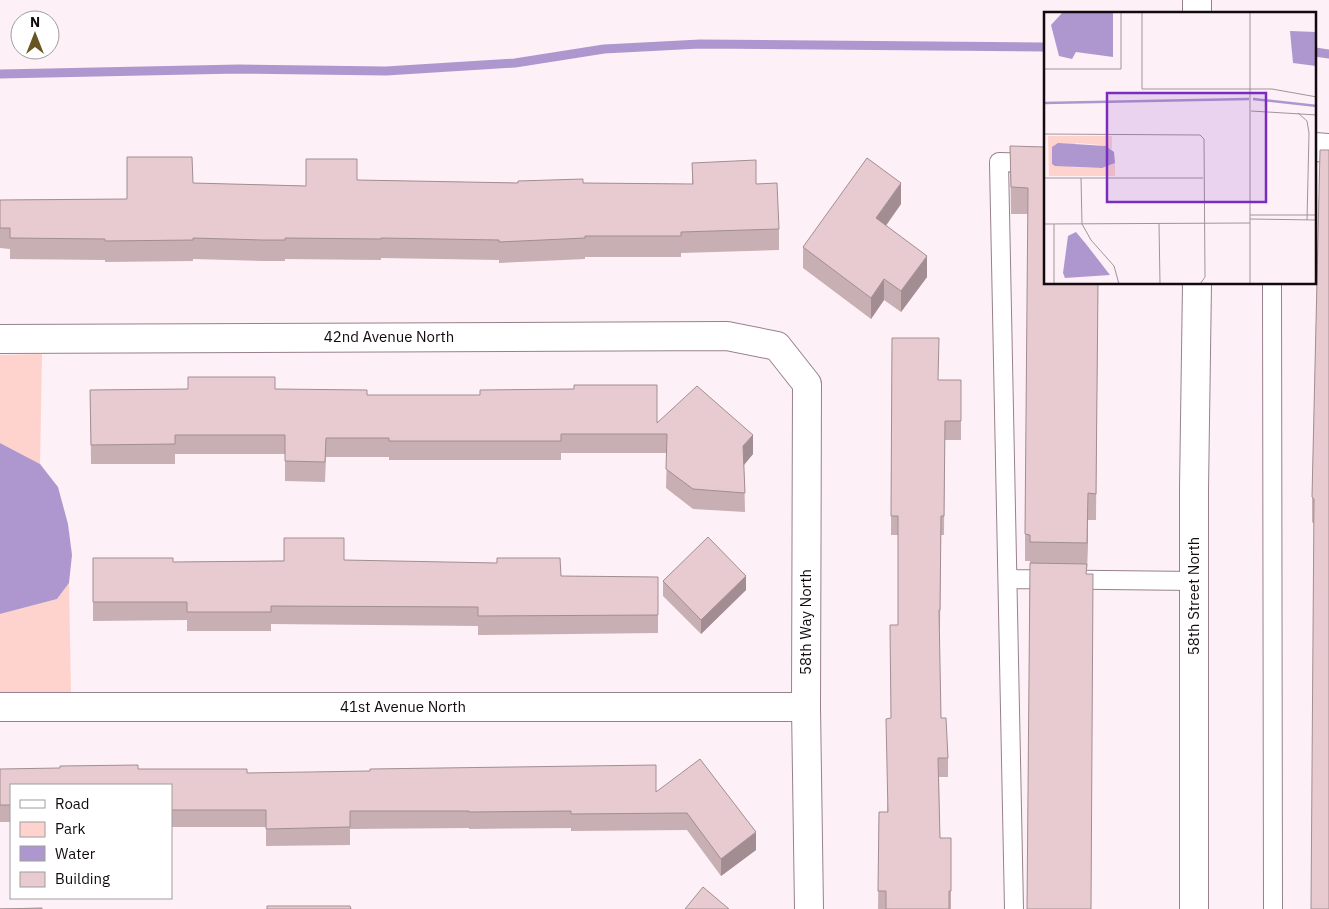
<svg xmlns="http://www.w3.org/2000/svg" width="1329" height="909" font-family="'IBM Plex Sans',sans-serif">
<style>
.green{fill:#fed3cd}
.water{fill:#ae97ce}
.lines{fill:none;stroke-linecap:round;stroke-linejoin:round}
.stream{stroke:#ae97ce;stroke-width:9}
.service-casing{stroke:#97818c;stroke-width:20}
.minor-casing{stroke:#97818c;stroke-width:30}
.tertiary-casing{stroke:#97818c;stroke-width:30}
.service{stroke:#fff;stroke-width:18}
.minor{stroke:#fff;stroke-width:28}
.tertiary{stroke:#fff;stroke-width:28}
.wall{fill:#c7afb3}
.shaded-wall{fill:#a28e92}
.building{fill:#e7cbd0;stroke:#a28e92}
.labels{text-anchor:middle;stroke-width:4;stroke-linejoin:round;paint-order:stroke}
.street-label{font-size:15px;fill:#120a0f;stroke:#fff}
.inset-river{fill:none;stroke:#ae97ce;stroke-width:2.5}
.inset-road{fill:none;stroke:#a0949a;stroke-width:1}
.view{fill:#7b2cbf;fill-opacity:0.15;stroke:#7b2cbf;stroke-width:2.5}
.inset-edge{fill:none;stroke:#120a0f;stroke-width:2.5}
</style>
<rect width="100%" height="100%" fill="#fef0f7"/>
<path class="green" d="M42,354L40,464L0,443V355Z
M69,583L71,693H0V614L57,599Z"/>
<path class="water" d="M0,443L40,464L58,487L68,524L72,555L69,583L57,599L0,614Z"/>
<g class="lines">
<path class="stream" d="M1315,52L1329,54
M0,74L239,69L386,71L515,63L604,49L700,44L1045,47"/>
<g class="service-casing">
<path id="service" d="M1272,284L1273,909
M1008,579L1194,581
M1014,909L999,162L1045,163"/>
</g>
<g class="minor-casing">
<path id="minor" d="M1315,147L1329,148
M0,339L727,336L777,346L807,384L806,707L809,909
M0,707H806"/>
</g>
<g class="tertiary-casing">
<path id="tertiary" d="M1197,0V14
M1194,909V489L1197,284"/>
</g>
<use href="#service" class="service"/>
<use href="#minor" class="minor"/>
<use href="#tertiary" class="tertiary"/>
</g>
<path class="wall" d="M1010,146L1098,284L1096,520H1088L1087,569L1027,909L1030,561H1025V534L1028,214H1011Z
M1320,150L1314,524L1312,522V497Z
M692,163L756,184L779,229V250L681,253V257H585V259L499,263V260L381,258V260L285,259V261H262L193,259V261L105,262V260L10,259V249L0,248V200L127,199L193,183L306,186L357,180L518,183L692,184Z
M901,204L886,226L927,277L901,312L884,300L871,319L803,268V247Z
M892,338L938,380H961V440H945L944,535H941L940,629H939L941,718L948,758V777H939L940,838H951V909H878L879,812H887L891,718L898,625V535H891Z
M275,389L367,395L657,423L753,454L744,465L745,512L693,509L666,488L667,453H561V460H389V457H326L325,482L285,481V454H175V464H91L90,390Z
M93,558L173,562L344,560L561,576L658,577V633L478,635V626L271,624V631H187V620L93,621Z
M663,581L746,590L701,634L663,596Z
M0,769H138L656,792L756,850L721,876L687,830L571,831V828L469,829V828L350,829V845L266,846V827H171V785H11V822H0Z"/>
<path class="shaded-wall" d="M901,183V204L876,239V218Z
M927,256V277L901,312V291Z
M884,279V300L871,319V298Z
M753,435V454L743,466V446Z
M1088,493V520L1087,569V543Z
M746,576V590L701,634V620Z
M756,832V850L721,876V859Z"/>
<path class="building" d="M1010,146L1045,147V284H1098L1096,494L1088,493L1087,543L1030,542V535L1025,534L1028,188L1011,187Z
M1320,150H1329V909H1311L1314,499L1312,497Z
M127,157H192L193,183L306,186V159H357V180L518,183V181L583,179V183L693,184L692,163L756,160V184L777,183L779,229L681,232V236H585V238L499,242V240L381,238V239L285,238V240H262L193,238V240L105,241V239L10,238V228H0V200L127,199Z
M867,158L901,183L876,218L927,256L901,291L884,279L871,298L803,247Z
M892,338H939L938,380H961V421H945L944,516H941L940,610H939L941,718H946L948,758H938L940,838H951V891H949V909H886V891H878L879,812H888L886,719L891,718L890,625H898V516H891Z
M188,377H275V389L367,390V395H480V390L574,389V385H657V423L697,386L753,435L743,446L745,493L693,489L666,469L667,434H561V441H389V438H326L325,462L285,461V435H175V444L91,445L90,390L188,389Z
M708,537L746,576L701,620L663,581Z
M284,538H344V560L497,563V558H560L561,576L658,577V615L478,616V607L271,606V612H187V602H93V558H173V562L284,561Z
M1030,563L1087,564L1086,574H1093L1091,909H1027Z
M700,759L756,832L721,859L687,813L571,814V811L469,812V811H350V827L266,829V810H171V785H11V805H0V769L60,768V766L138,765V769H247V773L370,771V769L656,765V792Z
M703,887L729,909H685Z
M267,906H350L351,909H267Z
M42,908V909H0Z"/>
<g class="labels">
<g class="street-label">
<text x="389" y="342">42nd Avenue North</text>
<text transform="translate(1194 596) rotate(-90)" y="5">58th Street North</text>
<text transform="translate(806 622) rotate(-90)" y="5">58th Way North</text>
<text x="403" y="712">41st Avenue North</text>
</g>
</g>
<g transform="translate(1044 12)">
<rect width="272" height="272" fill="#fef0f7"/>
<path d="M4,124H68V137L56,133L32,131L27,155L57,156L71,151V164H5Z" fill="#fed3cd"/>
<path d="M18,1H69V45L32,40L28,47L15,44L7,13ZM246,19L272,20V54L249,51ZM14,131L62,134L70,140L71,151L58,156L11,154L8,152V135ZM32,220L42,232L66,263L21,266L19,261L24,224Z" fill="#ae97ce"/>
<path class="inset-river" d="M209,87L273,94M0,91L205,87"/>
<path class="inset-road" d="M98,1V77H228L273,85M206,1V272M0,57H77V1M207,99L273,103M254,101L263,109L265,121L263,208M0,122L156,123L160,127L161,265L156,272M0,166H159M37,166L38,212L47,228L70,254L75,272M206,203H273M206,207L273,208M115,211L116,272M0,212L206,211M10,272V212"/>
<path class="view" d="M63,81H222V190H63Z"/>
<rect width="272" height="272" class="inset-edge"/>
</g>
<rect x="10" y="784" width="162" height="115" fill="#ffffff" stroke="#a09d9f"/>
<rect x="20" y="800" width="25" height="8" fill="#ffffff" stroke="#a09d9f"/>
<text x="55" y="809" font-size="15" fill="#120a0f">Road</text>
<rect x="20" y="822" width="25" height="15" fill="#fed3cd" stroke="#a09d9f"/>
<text x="55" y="834" font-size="15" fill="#120a0f">Park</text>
<rect x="20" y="846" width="25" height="15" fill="#ae97ce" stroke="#a09d9f"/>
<text x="55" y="859" font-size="15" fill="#120a0f">Water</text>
<rect x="20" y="872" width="25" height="15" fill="#e7cbd0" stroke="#a09d9f"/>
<text x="55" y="884" font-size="15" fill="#120a0f">Building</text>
<g transform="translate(35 35)"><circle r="24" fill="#ffffff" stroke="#a09d9f"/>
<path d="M0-4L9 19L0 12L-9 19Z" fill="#675623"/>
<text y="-8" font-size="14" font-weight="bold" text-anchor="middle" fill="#120a0f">N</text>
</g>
</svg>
